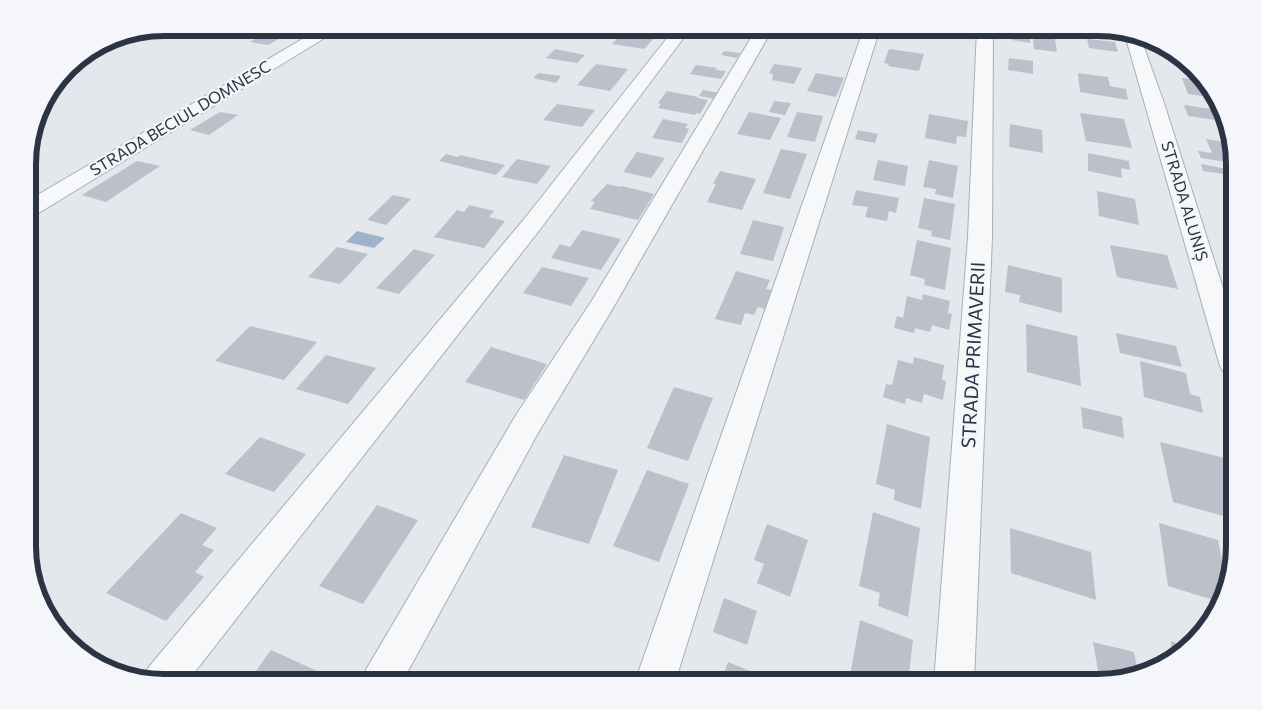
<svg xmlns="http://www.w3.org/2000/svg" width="1262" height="710" font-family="Commissioner,sans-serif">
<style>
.water{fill:#9fb4cc}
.building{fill:#bbc0ca}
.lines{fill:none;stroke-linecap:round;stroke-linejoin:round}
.street-casing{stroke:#a9aeb7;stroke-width:2}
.primary-casing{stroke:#a3abb8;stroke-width:2}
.street{fill:#f7f8fa;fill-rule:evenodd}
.primary{fill:#fff;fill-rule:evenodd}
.labels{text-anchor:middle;stroke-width:4.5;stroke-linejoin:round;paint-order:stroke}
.far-street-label{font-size:16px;fill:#2b3445;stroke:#f4f6f9}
.street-label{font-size:19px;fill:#2b3445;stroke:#f4f6f9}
.rim{fill:none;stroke:#2b3445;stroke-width:6}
</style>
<rect width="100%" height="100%" fill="#e4e7ec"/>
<path class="water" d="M357,231L385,238L374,248L346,242Z"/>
<path class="building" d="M727,28H754L750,33L726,30Z
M791,28H811L821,29L817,39L787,35Z
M942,28H972L971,33H952L951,35L940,34Z
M624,31L656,36L644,49L612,44Z
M1012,32L1030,34V43L1012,40Z
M272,33L284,36L268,45L250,42L263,34Z
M1033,37L1055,39L1057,52L1034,49Z
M1087,39L1115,42L1118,52L1089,48Z
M555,49L585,55L577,63L546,58Z
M889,49L924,54L919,71L888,66L889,64L884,63Z
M724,51L740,53L737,58L721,55Z
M1009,58L1033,61V74L1008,70Z
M1183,63L1185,64L1200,77L1190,76Z
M596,64L628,69L610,91L577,85Z
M774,64L802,68L794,84L772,80L773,74L769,73Z
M696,65L717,68L716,70L726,71L721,79L690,74Z
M539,73L561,76L556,83L533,78Z
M816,73L844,78L836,97L807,91Z
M1078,73L1108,77L1110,86L1126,89L1128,100L1080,92Z
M1182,78L1204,81L1212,88L1215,98L1188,94Z
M703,90L719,93L715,99L699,96Z
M667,91L698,97L697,98L708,100L700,114L696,113L695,115L658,108L661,104L658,103Z
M774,101L791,103L785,115L769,112Z
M557,104L595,110L582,127L543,120Z
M1184,105L1219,110L1223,121L1188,116Z
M220,112L238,115L209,135L190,130Z
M749,112L781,118L770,140L737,134Z
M797,112L823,116L815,142L787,137Z
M1080,113L1124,119L1132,148L1086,141Z
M929,114L968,121L966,137L957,136L956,144L925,138Z
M663,119L688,124L685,128L689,129L682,143L652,138Z
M1010,124L1042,130L1043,153L1009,147Z
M858,130L878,134L875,143L855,139Z
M1206,139L1230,143L1234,155V163L1201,158L1198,151L1212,153Z
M781,149L807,154L790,199L763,193Z
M637,152L665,158L651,178L623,172Z
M1088,153L1129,161L1130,170L1121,168L1122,178L1088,171Z
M446,154L458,157L460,155L505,165L496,175L439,161Z
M517,159L551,166L537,184L502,177Z
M878,160L908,166L905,186L873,180Z
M929,160L958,166L953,198L935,194L936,189L923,187Z
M137,161L160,166L106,202L82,195Z
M1201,164L1227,169L1230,175L1203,171Z
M720,171L756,179L742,210L707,202L716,184H713Z
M607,184L621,187L622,186L654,194L638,220L590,209L595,202L591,201Z
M856,190L899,198L896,213L889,211L887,221L865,217L868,207L852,205Z
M1097,191L1135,199L1139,225L1099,216Z
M393,195L411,199L386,225L367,220Z
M924,198L955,204L950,240L931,236L932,231L918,228Z
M469,205L494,211L489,217L505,221L484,248L434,237L457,210L464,212Z
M753,220L784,227L773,261L740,254Z
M582,230L621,239L601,270L551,258L560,244L570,247Z
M29,240L40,244L29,251Z
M917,240L951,248L945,290L924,285L925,279L910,275Z
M1110,245L1167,255L1178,289L1117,277Z
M337,247L368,254L340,284L308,277Z
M414,249L435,255L399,294L376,288Z
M1008,265L1062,278V313L1019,302L1020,295L1005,292Z
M542,267L589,278L571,306L523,293Z
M736,271L770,280L766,289L772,290L765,309L758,307L754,315L745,313L741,325L715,319Z
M923,294L950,301L948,313L952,314L949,330L932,325L930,332L915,328L914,333L894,328L897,316L903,318L907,296L922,300Z
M1026,324L1077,336L1081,386L1027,372Z
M250,326L317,342L284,380L215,361Z
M1116,333L1176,346L1182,367L1120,353Z
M491,347L547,364L524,400L465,382Z
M326,355L376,368L348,404L296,389Z
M914,357L944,365L942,380L946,381L943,400L924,394L922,403L906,398L905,404L883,397L886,384L892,385L898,360L913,364Z
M1140,361L1186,373L1190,394L1200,397L1203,413L1144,397Z
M674,387L713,398L688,461L647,448Z
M1081,407L1122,417L1124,438L1083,428Z
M887,424L930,437L921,509L894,500L895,490L876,484Z
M260,437L306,454L274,492L225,474Z
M1160,442L1229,459L1234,477V519L1173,502Z
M564,455L618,470L589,544L531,527Z
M647,470L689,484L659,562L613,546Z
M377,505L418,520L363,604L319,586Z
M873,512L920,528L908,617L878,606L880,593L859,586Z
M181,513L217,528L202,545L214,550L195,572L204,577L166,621L106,593Z
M1159,523L1218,540L1226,582L1220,602L1168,586Z
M767,524L808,540L790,597L757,583L764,564L754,560Z
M1010,528L1091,552L1096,600L1011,573Z
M724,598L757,611L747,645L713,632Z
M860,620L913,640L908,682H849Z
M1171,641L1186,647L1172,660Z
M1093,642L1134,652L1138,672L1107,682H1100Z
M271,650L337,680L335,682H248Z
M728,662L778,682H721Z"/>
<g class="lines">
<g class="street-casing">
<path id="street" d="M321,28H339L336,31L37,214L29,216V200Z
M675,28H691L541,228L187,682H163L144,677L148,668L525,218Z
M757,28H773L613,308L538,433L402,682H361L367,668L516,415L591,302Z
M864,28H880L675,682H635Z
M977,28H993L992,237L974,682H934L968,237Z
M1125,35L1141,39L1164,103L1234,323V376L1224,373L1220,366Z"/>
</g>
<g class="primary-casing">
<path id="primary" d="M137,33L135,37L88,59L77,60L112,38Z"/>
</g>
<use href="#street" class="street"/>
<use href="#primary" class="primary"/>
</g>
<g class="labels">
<g class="far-street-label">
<text transform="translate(180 118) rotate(-31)" y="6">STRADA BECIUL DOMNESC</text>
<text transform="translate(1185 201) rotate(73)" y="6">STRADA ALUNIȘ</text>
</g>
<g class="street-label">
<text transform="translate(973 355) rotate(-87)" y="7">STRADA PRIMAVERII</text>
</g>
</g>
<path d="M0 0H1262V710H0ZM164 36H1098A128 128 0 0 1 1226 164V546A128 128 0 0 1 1098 674H164A128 128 0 0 1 36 546V164A128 128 0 0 1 164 36Z" fill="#f4f6f9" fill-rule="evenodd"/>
<path class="rim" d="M164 36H1098A128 128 0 0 1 1226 164V546A128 128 0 0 1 1098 674H164A128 128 0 0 1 36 546V164A128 128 0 0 1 164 36Z"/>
</svg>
